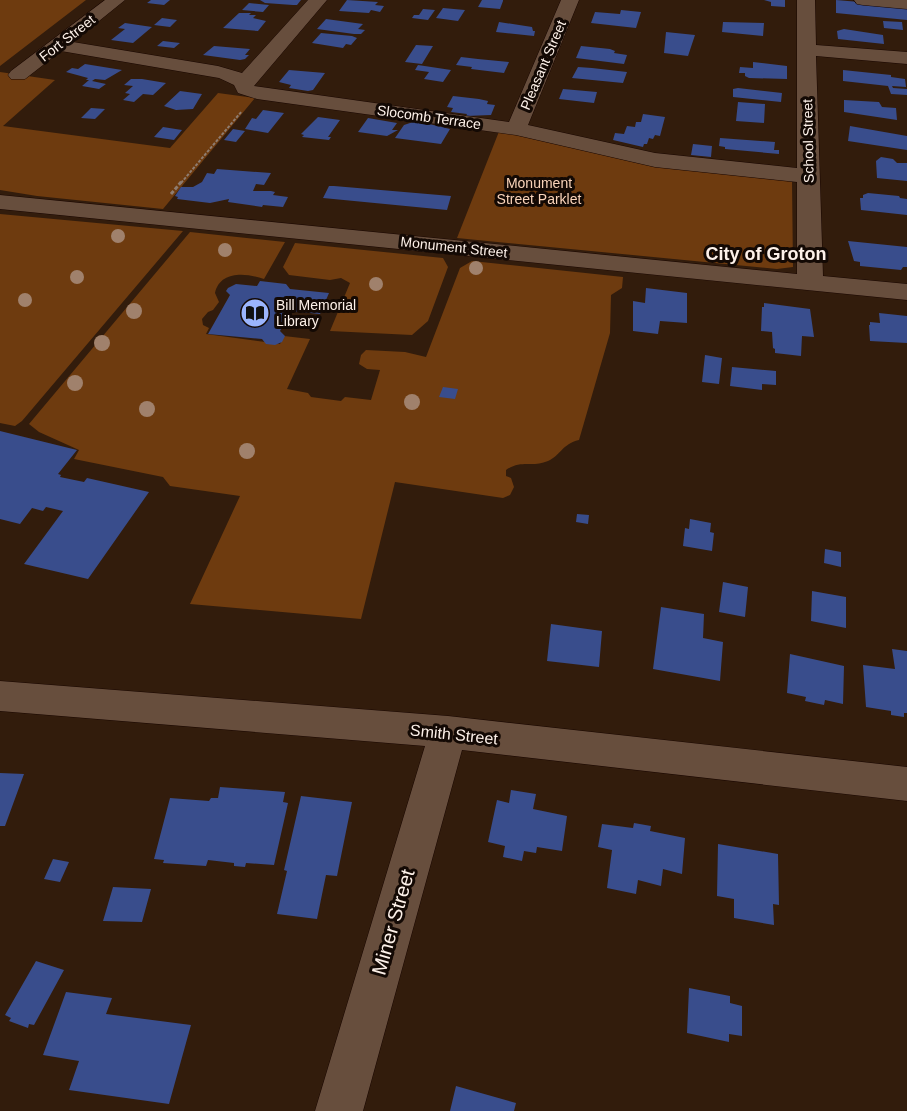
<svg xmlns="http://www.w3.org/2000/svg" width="907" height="1111" font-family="Arial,sans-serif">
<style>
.green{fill:#6e3b0f}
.building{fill:#394d8c}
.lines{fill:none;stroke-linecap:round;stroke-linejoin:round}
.minor-casing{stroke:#190600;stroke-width:1}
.path-far1{stroke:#8e7c70;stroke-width:2;stroke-dasharray:3 1.5;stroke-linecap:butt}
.path{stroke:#8e7c70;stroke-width:3;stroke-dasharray:4 2;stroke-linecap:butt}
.minor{fill:#674e3d;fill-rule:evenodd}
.tree{fill:#a0816c}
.labels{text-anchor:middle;stroke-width:6;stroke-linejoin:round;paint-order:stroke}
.far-street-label{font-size:14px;fill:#fdf1e9;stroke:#130904}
.far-park-label{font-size:14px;fill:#fad4ba;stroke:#130904}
.far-poi-label{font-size:14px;fill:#fdf1e9;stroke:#130904;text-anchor:start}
.street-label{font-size:16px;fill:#fdf1e9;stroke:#130904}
.far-district-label{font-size:18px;font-weight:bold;fill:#fdf1e9;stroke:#130904}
.near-street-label{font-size:20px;fill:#fdf1e9;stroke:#130904}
</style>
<rect width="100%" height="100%" fill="#321c0c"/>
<path class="green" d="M0,0H86L0,66Z
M0,72L55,80L3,126L170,148L218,93L255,98L163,209L37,196L0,190Z
M500,129L792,181L793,267L777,269L457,238Z
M0,214L183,231L22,421L15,426L0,423Z
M190,232L285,242L264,279C247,273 220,270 215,293L219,302L213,310L208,312L202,319L203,325L209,328L206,334L280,344L284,336L310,339L287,389L308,393L311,397L341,401L345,397L371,400L380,370L367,369L359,364L361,355L366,350L405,352L426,357L460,268L472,261L623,277L622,288L611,295L610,333L579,440C562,444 560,456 548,461C532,468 522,459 506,470V476L511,478L514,487L510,495L503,498L395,482L361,619L190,604L240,496L170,486L163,477L74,459L79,450L39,432L29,424Z
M295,243L443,258L448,267L428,321L412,335L330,331L350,283L341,278L330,280L289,275L283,267Z"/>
<path class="building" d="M151,0H170L164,5L147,3Z
M260,0H301L297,5H293L265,3Z
M347,0L378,2L375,5L384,6L380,12L371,10L369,13L339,11Z
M482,0H503V1L500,9L478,7Z
M764,0H785V7L771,6V2Z
M836,0L907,6V20L836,13Z
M249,3L269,5L263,12L242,10Z
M443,8L465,10L458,21L436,18Z
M423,9L435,10L428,20L412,18L414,15H419Z
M621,10L641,12L636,28L591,23L595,12L620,14Z
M239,13H251L249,15H256L253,18L266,21L258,31L223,28Z
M162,18L177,20L170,27L154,25Z
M326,19L363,24L358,29L365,30L361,34H354L317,29Z
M883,21L902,22L903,30L884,28Z
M499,22L532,27L533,31H535L534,36L496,32Z
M723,22L764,23L763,36L722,32Z
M125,23L152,27L133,43L111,40L125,29L118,28Z
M844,29L883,35L884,44L838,39L837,31Z
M666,32L695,35L688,56L664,53Z
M321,33L352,36L357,38L351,45L346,44L343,48L312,43Z
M163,41L180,43L174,48L157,46Z
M416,45L433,46L422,64L405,62Z
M214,46L250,49L245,55H249L245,59L240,60L203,55Z
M581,46L610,49L615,51L614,53L627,55L624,64L576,58Z
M461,57L478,59L509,62L504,73L471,69L472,67L456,65Z
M753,62L787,66V79L749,78L745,76V73H739L740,67L753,68Z
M85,64L122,70L105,80L95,79L92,81L106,84L99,89L82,86L89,80H86L88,78L66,72L72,68L78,69Z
M418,65L451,70L443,82L424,79L429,72L415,70Z
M578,67L592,68L627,72L623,83L572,78Z
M289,70L325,73L313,90L308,91L289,88L291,85L279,82Z
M843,70L891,75V77L905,79L906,87L892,86L893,88L907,89V95L891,94L888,86L843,81Z
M131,79H142L166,83L153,95L143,94L134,102L123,100L130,94L125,93L133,86L124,85Z
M738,88L782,93L781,102L733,97V89Z
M563,89L597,92L594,103L559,99Z
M180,91L202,94L193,109L176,110L164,106Z
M453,96L479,99L488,101L487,104L495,105L491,115L466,116L467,114L451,112L453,108L447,107Z
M844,100L879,102L882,107L896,108L897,120L844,112Z
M738,102L765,104L764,123L736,121Z
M91,108L105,109L95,119L81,118Z
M263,110L284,113L268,133L245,129L252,118L256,119Z
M643,114L665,117L660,136L655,135L653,139L649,138L647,144H644L643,147L613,140L615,133L624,134L627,126L635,127L636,122H641Z
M318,117L340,120L328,137H331L329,140L302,137L304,135L301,134Z
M368,118L397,123L392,130H398L387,136L358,132Z
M413,122L425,123L450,129L441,144L395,138L404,125Z
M850,126L907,136V150L848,141Z
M163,127L182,130L174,140L154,137Z
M233,129L245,131L236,142L224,140Z
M720,138L775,142L774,150H779V154L725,149V147L719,146Z
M693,144L712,146L711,157L691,155Z
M881,157L893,159L897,163H907V181L877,178L876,161Z
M217,169L271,173L264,185L256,184L253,191H271L275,192L273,195L288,197L283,207L263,205L262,207L228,202L229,199L210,203L177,199L178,197L175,196L181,187H193L202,182L207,173L214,174Z
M329,186H334L451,196L447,210L323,198Z
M868,193L899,196L900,198L907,199V215L861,210L860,198H863V195Z
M848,241L907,247V267H903L901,270L860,266V262L854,261Z
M260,281L286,284L290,289L329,293L320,314L290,311L280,331L285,336L282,342L275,345L266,344L262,339L208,334L230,295L226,291L228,288L236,284L257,286Z
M646,288L687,293V323L660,321L658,334L633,331V301L645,303Z
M764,303L810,309L814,337L802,336L801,356L775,353V349L773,348L772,332L761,331L762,307H764Z
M879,313L907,316V343L870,341L869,325H870V322L880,323Z
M705,355L722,358L719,384L702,382Z
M732,367L776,371V385L762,384V390L730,386Z
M443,387L458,389L455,399L439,397Z
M0,431L77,450L58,474L61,475L60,477L84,482L87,478L149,492L88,579L24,564L63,511L46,507L43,511L32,508L20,524L0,519Z
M577,514L589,515L588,524L576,522Z
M690,519L711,523L710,532L714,533L712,551L683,546L685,528L689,529Z
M825,549L841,552V567L824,563Z
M723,582L748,587L745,617L719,612Z
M812,591L846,597V628L811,621Z
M661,607L704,614L703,638L723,642L720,681L653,669Z
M551,624L602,631L599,667L547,661Z
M892,649L907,651V713H904V717L891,715V711L866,707L863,665L895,669Z
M790,654L844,666L843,704L825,700L824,705L805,701L806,697L787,693Z
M0,773L24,774L5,826H0Z
M220,787L285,792L283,802L288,803L274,865L246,863L245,867L234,866V863L208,860L206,866L163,863L164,860L154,859L170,798L209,801L211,798H218Z
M511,790L536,794L533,809L567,816L562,851L537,847L536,853L524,851L522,861L503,857L505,846L488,842L497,800L509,803Z
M301,796L352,802L337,876L326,875L317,919L277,914L287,871L284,870Z
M634,823L651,826L650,831L685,838L682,874L663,869L661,886L638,880L636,894L607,888L612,850L598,847L602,824L633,828Z
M718,844L778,854L779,905L773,904L774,925L734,918V899L717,896Z
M53,859L69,862L60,882L44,879Z
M113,887L151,889L142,922L103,921Z
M36,961L64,970L34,1025L29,1024L28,1028L9,1021L11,1018L5,1015Z
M689,988L730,996V1003L742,1006V1036L729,1034V1042L687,1033Z
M66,992L112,998L106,1014L191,1025L169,1104L69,1090L79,1061L43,1055Z
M456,1086L516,1103L514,1111H450Z"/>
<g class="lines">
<g class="minor-casing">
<path id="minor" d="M105,0H125L73,42L218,66L242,73L308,0H327L254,86L509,122L561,0H579L528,125L655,153L797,168V0H815L816,45L907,52V64L816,56L823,276L907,284V300L0,209V195L797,274V182L655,167L516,135L257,99L238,93L234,85L219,78L61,51L25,79H11L8,75L11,71Z
M854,0H907V9L863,5L857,4Z
M0,681L448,716L907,767V801L462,750L363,1111H315L425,746L0,711Z"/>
</g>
<path class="path-far1" d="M181,183L242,111"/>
<path class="path" d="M171,194L182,181"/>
<use href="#minor" class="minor"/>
</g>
<g class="tree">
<circle cx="118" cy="236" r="7"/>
<circle cx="225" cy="250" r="7"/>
<circle cx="476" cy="268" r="7"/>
<circle cx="77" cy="277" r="7"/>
<circle cx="376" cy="284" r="7"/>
<circle cx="25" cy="300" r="7"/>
<circle cx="134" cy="311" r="8"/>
<circle cx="102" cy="343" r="8"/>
<circle cx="75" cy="383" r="8"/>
<circle cx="412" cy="402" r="8"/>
<circle cx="147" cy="409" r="8"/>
<circle cx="247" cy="451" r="8"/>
</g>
<defs>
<g id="library-disc" transform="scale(1.5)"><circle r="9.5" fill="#9bb5fd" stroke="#130904"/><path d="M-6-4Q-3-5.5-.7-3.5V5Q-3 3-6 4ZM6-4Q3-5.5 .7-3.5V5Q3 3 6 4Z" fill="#111"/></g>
</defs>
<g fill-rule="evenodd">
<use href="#library-disc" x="255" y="313"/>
</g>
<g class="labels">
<g class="far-street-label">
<text transform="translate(67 38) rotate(-38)" y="5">Fort Street</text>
<text transform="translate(543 65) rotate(-67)" y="5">Pleasant Street</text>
<text transform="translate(429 117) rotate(8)" y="5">Slocomb Terrace</text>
<text transform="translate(808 141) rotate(-91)" y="5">School Street</text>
<text transform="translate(454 247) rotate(6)" y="5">Monument Street</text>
</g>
<g class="far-park-label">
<text x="539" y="188">Monument<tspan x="539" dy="16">Street Parklet</tspan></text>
</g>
<g class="far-poi-label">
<text x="276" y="310">Bill Memorial<tspan x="276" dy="16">Library</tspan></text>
</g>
<g class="street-label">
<text transform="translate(454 734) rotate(6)" y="6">Smith Street</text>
</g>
<g class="far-district-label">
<text x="766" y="260">City of Groton</text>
</g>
<g class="near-street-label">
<text transform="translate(393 922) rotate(-74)" y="7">Miner Street</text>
</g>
</g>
</svg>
